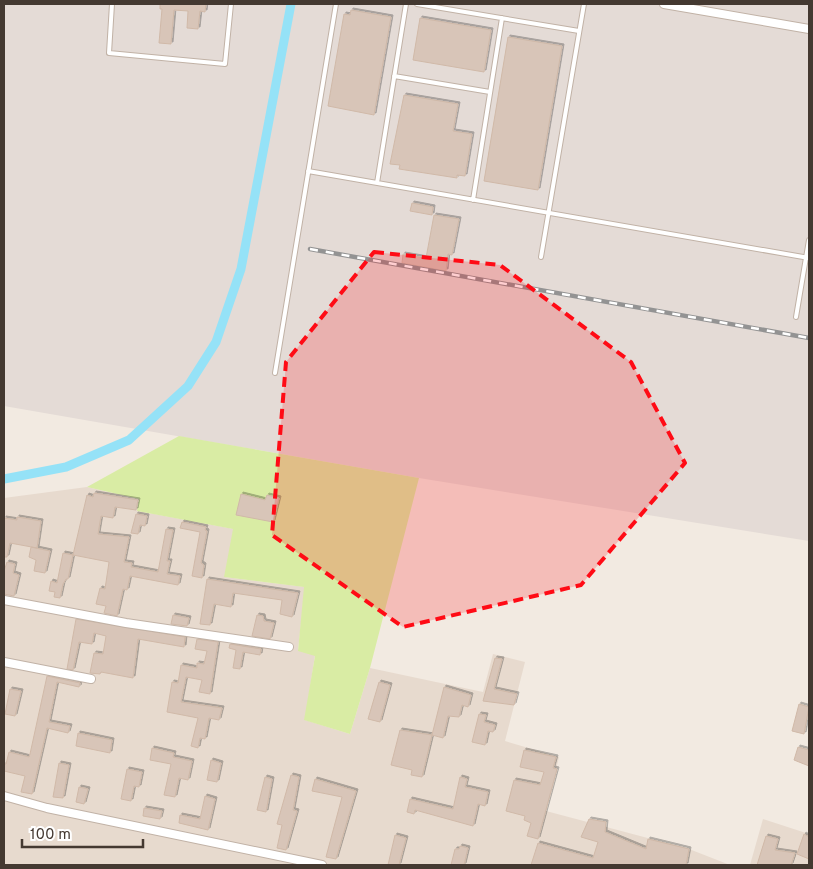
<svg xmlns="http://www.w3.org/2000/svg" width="813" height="869" font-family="Overpass,sans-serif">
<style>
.residential{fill:#e7dace}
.industrial{fill:#e4dbd6}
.green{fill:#d9eca4}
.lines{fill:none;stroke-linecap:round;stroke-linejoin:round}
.canal{stroke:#95e2f7;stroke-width:9}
.building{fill:#d8c5b8;stroke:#d0b9a8;filter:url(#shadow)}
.lane-casing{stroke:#c1b2a6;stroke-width:6}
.street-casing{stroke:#c1b2a6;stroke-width:10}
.lane{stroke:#fff;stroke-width:4}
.street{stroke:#fff;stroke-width:8}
.rail-casing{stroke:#939393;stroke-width:4.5}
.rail{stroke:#fff;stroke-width:2.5;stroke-dasharray:8;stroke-linecap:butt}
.marked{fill:#ff0b15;fill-opacity:0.2;stroke:#ff0b15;stroke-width:4;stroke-dasharray:10 6;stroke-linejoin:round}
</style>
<defs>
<filter id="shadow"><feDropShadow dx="2" dy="-2" stdDeviation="0" flood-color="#0004"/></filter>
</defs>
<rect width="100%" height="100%" fill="#f2eae1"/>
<path class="residential" d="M87,487L139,499L138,511L234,529L225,577L305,587L298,650L315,655L305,720L350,734L370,668L483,692L493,654L525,662L505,741L559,757L546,811L689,849L730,865H4V498Z
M763,819L809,834V865H750Z"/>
<path class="industrial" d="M4,4H809V541L419,478L4,406Z"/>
<path class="green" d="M179,436L419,478L370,668L350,734L304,720L315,656L298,651L304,587L224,577L233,529L137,511L139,499L87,487Z"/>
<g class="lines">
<path class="canal" d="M4,479L66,467L129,440L188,386L216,342L241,269L291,4"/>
</g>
<path class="building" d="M160,4H206L205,12L200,11L198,29L187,28L188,11L174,10L171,44L159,43L162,9H160Z
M351,10L391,17L374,115L328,106L344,14L350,15Z
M420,18L491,30L484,72L413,60Z
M508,37L562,46L538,190L484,181Z
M404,95L458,104L453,131L472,134L465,176L457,175V178L399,169L400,165L390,164Z
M412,203L433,207L432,215L410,211Z
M434,215L459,219L452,255L448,254L446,271L402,263L403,254L426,258Z
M94,493L138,500L136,510L115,507L113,518L101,516L98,534L129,537L124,562L132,563L131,567L158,572L166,529L173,530L167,561H170L167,574L180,576L178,585L130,576L127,590L123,589L117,616L104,613L106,606L96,604L100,588L105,589L109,562L73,555L87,495L93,497Z
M241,494L265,500L267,495L279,498L273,522L236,515Z
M136,514L147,516L145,526L140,525L138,534L131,533Z
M17,517L41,521L37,548L10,543L7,557H4V518L17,520Z
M182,522L206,527L205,530L207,531L201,563L204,565L202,578L192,576L200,532L180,528Z
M31,547L50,551L45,573L34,571L36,560L29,557Z
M63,553L73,555L68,579H66L63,584L60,598L54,597L55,592L49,591L51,581L57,583Z
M7,562L15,564L13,573L19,575L14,596L4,594V571Z
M207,579L298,593L292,617L280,614L282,600L233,593L231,607L214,604L210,625L200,624Z
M173,615L189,618L187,626L171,624Z
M257,615L263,616L264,621L274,623L270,639L252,636Z
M76,619L185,637L184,647L138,639L133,678L101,672L100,674L90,673L94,653L103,654L106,636L94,633L92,644L79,642L73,670L67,669Z
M197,639L218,642L210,694L199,692L202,680L186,677L181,702L222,708L219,720L209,718L205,739L200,738L198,748L191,746L198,718L167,712L172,682L178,683L181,665L197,668V663L204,664L207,651L195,649Z
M230,644L261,649L260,655L243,652L240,669L233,668L236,650L229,648Z
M495,658L502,659L494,689L517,694L514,705L483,701Z
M47,676L80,683L79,687L57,682L49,722L70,726L68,733L47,728L32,794L21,792L25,776L4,771V764H6L9,752L29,757L30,754Z
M379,682L390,685L380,722L368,719Z
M444,687L471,695L468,707L462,705L459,717L448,716L443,738L432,735Z
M10,689L21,691L15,716L5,714Z
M799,704L809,707L804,734L792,731Z
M479,714L486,715L484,722L495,725L493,732L488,731L485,745L472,742Z
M400,730L432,735L422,777L411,775L412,770L391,765Z
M78,733L112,740L110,753L76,746Z
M798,747L809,750V766L794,760Z
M152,748L174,753L173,757L192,761L188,780L179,778L175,797L164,795L171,764L150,760Z
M524,750L556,757L553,768L557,769L538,839L527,836L531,823L524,820L525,816L506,811L514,780L540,785L544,772L520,767Z
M211,760L221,763L217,782L207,780Z
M59,763L69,765L63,798L53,797Z
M127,769L142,772L139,787L134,786L131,801L121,799Z
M291,775L299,777L293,810L297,811L286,850L277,848L282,825L277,824Z
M265,777L272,779L266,812L257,810Z
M460,777L467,779L465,787L488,792L485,806L478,804L473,826L415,810L414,814L407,812L410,799L453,809Z
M315,779L356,791L336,859L326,857L342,797L312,791Z
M79,787L88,789L84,804L76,802Z
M205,796L215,799L208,830L179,823L180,815L200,819Z
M144,808L162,811L160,819L143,816Z
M589,819L606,822L605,832L646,849L648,839L689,849L686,865H531L538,843L593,858L598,842L581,837Z
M804,834L809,837V859L797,854Z
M395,835L406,838L399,865H388Z
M766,836L778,839L775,850L795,853L791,865H757Z
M460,846L468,848L464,865H451L455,849H459Z"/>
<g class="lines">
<g class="lane-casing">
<path id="lane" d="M112,4L109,53L225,64L231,4
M417,4L579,31
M394,76L490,92
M308,171L809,258
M377,183L406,4
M473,200L502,18
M541,257L584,4
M796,317L809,240
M275,373L336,4"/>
</g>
<g class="street-casing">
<path id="street" d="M664,4L809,29
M4,600L126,623L289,647
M4,662L91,679
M4,796L47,808L322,865"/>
</g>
<use href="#lane" class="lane"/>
<use href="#street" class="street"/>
<g class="rail-casing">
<path id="rail" d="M310,249L809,338"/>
</g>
<use href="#rail" class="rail"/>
</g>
<path class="marked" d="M374,252L500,265L631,362L685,463L581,585L403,627L272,535L286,362Z"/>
<rect width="813" height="869" fill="none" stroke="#443931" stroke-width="10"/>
<path d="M22 839v8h121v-8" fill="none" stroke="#443931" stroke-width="2.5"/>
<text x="30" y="839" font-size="15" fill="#443931" stroke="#ffffff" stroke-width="4" paint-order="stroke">100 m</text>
</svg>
